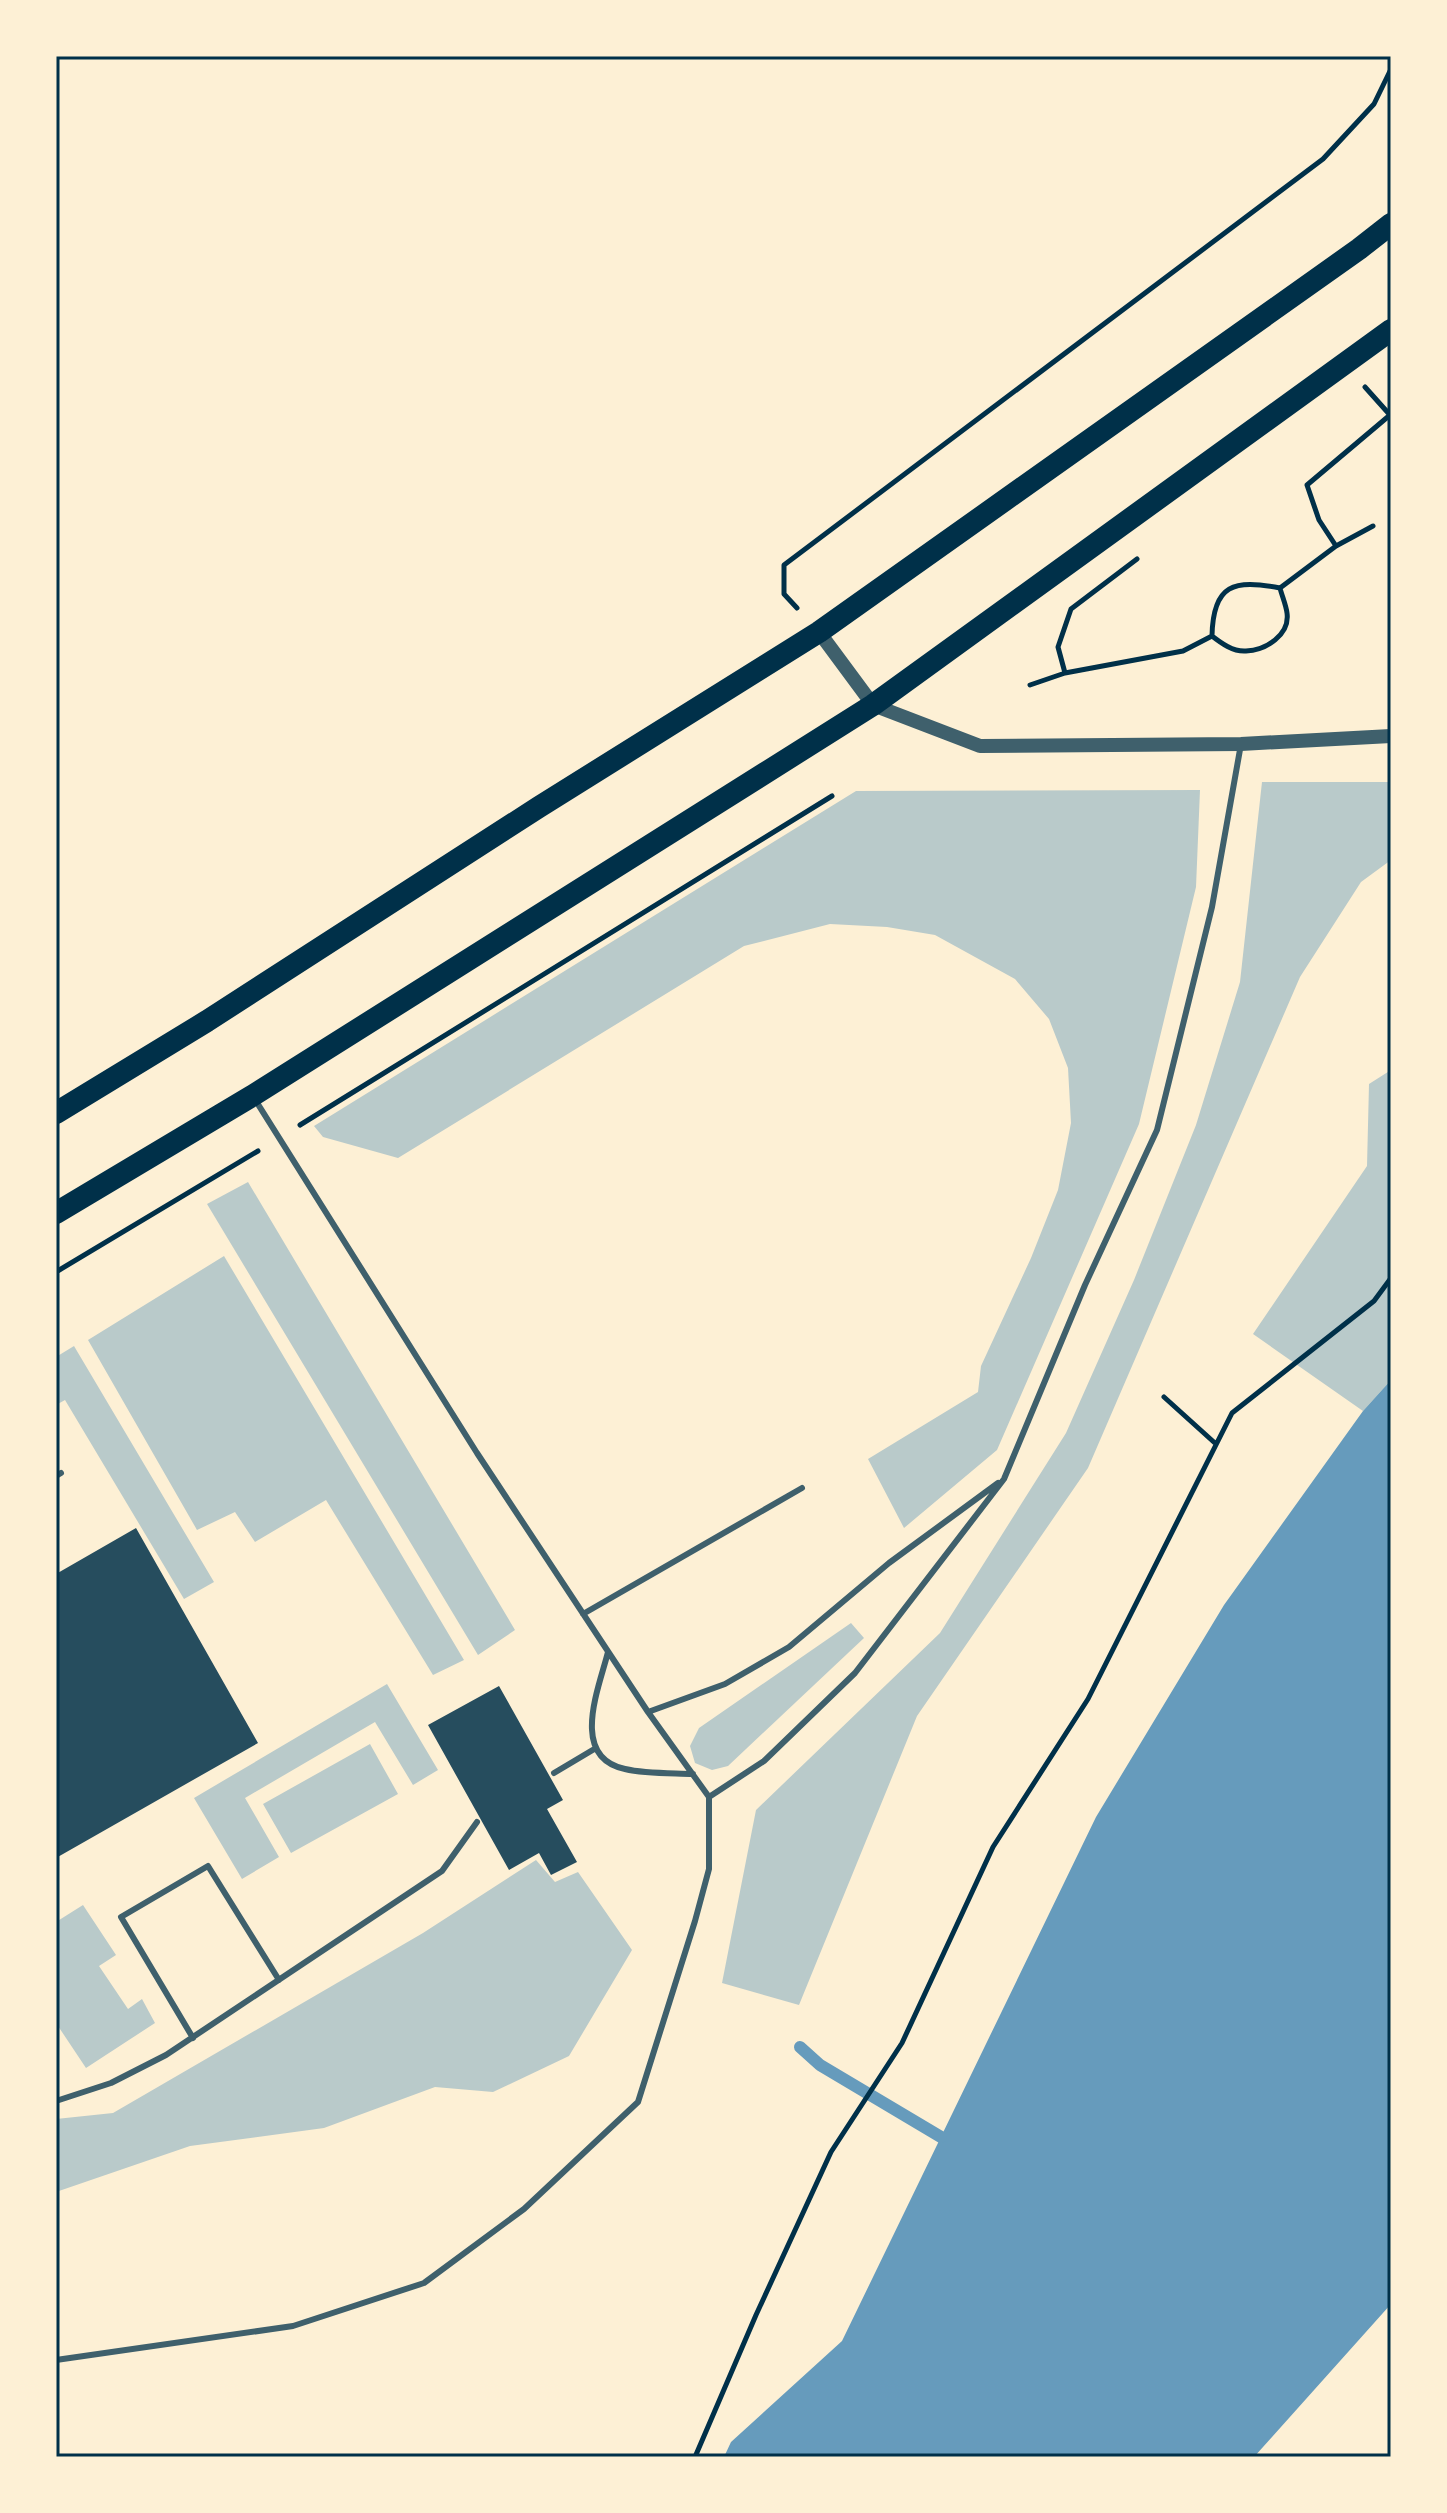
<svg xmlns="http://www.w3.org/2000/svg" width="1447" height="2513" font-family="'Noto Sans',sans-serif">
<style>
.green{fill:#b9caca}
.water{fill:#669bbc}
.lines{fill:none;stroke-linecap:round;stroke-linejoin:round}
.stream{stroke:#669bbc;stroke-width:12}
.building{fill:#264d5e}
.path{stroke:#003049;stroke-width:5}
.service{stroke:#3f606c;stroke-width:6}
.tertiary{stroke:#3f606c;stroke-width:14}
.trunk{stroke:#003049;stroke-width:22}
.neatline{fill:none;stroke:#003049;stroke-width:3}
</style>
<rect width="100%" height="100%" fill="#fdf0d5"/>
<path class="green" d="M1262,782H1391V860L1361,882L1300,977L1088,1468L917,1716L799,2005L722,1983L756,1810L940,1633L1066,1433L1134,1280L1196,1125L1240,982Z
M1200,790L1196,887L1139,1124L997,1450L904,1528L868,1459L978,1392L981,1366L1031,1258L1058,1190L1071,1123L1068,1068L1049,1019L1015,979L935,935L887,927L830,924L744,946L398,1158L323,1137L314,1126L856,791Z
M1391,1070V1380L1363,1411L1253,1334L1367,1166L1369,1084Z
M248,1182L515,1630L478,1655L207,1204Z
M224,1256L464,1660L433,1675L326,1500L255,1542L235,1512L197,1530L88,1340Z
M74,1346L214,1582L184,1599L65,1400L56,1405V1357Z
M851,1623L864,1638L728,1766L712,1770L695,1763L690,1746L699,1728Z
M387,1684L438,1770L413,1785L375,1722L245,1798L279,1857L242,1879L194,1798Z
M370,1744L398,1794L291,1853L263,1804Z
M536,1860L555,1882L578,1872L632,1950L569,2056L493,2092L435,2087L324,2128L190,2146L56,2192V2119L113,2113L423,1933Z
M83,1905L116,1955L99,1966L128,2009L142,1999L155,2023L86,2068L56,2023V1922Z"/>
<path class="water" d="M1391,1380V2304L1254,2457H724L731,2442L842,2341L1096,1817L1224,1605L1363,1411Z"/>
<g class="lines">
<path class="stream" d="M800,2047L820,2065L941,2137"/>
</g>
<path class="building" d="M136,1528L258,1743L56,1858V1574Z
M499,1686L563,1800L547,1809L577,1862L551,1875L539,1853L509,1870L428,1725Z"/>
<g class="lines">
<path class="path" d="M1336,546L1319,520L1307,485L1390,415L1365,387
M1280,588L1336,546L1373,526
M797,608L784,594V565L1323,159L1374,104L1391,69
M1212,636C1221,643 1233,652 1246,651C1266,650 1290,635 1287,613C1286,605 1282,596 1280,588
M1212,636C1213,584 1234,579 1280,588
M1065,673L1183,651L1212,636
M1030,685L1065,673L1058,647L1071,609L1137,559
M300,1125L832,796
M56,1272L258,1151
M1164,1397L1216,1444
M695,2457L756,2315L831,2152L902,2043L993,1847L1088,1699L1232,1413L1374,1301L1391,1278"/>
<path class="service" d="M56,1476L61,1473
M583,1614L802,1488
M608,1652C599,1688 569,1757 625,1769C646,1774 671,1773 693,1774
M648,1712L725,1684L789,1647L889,1563L998,1483
M554,1773L596,1748
M709,1797L764,1761L855,1673L1004,1479L1085,1285L1157,1130L1212,907L1241,744
M193,2038L121,1917L208,1866L279,1980
M56,2101L111,2083L166,2055L442,1871L477,1822
M56,2360L293,2326L424,2283L524,2209L638,2102L695,1921L709,1869V1797L648,1712L477,1453L256,1101"/>
<path class="tertiary" d="M819,632L873,705L980,746L1241,744L1391,736"/>
<path class="trunk" d="M56,1113L207,1021L539,807L819,632L1359,249L1391,224
M56,1213L252,1096L873,705L1391,330"/>
</g>
<rect width="1447" height="2513" fill="none" stroke="#fdf0d5" stroke-width="116"/>
<rect x="58" y="58" width="1331" height="2397" class="neatline"/>
</svg>
